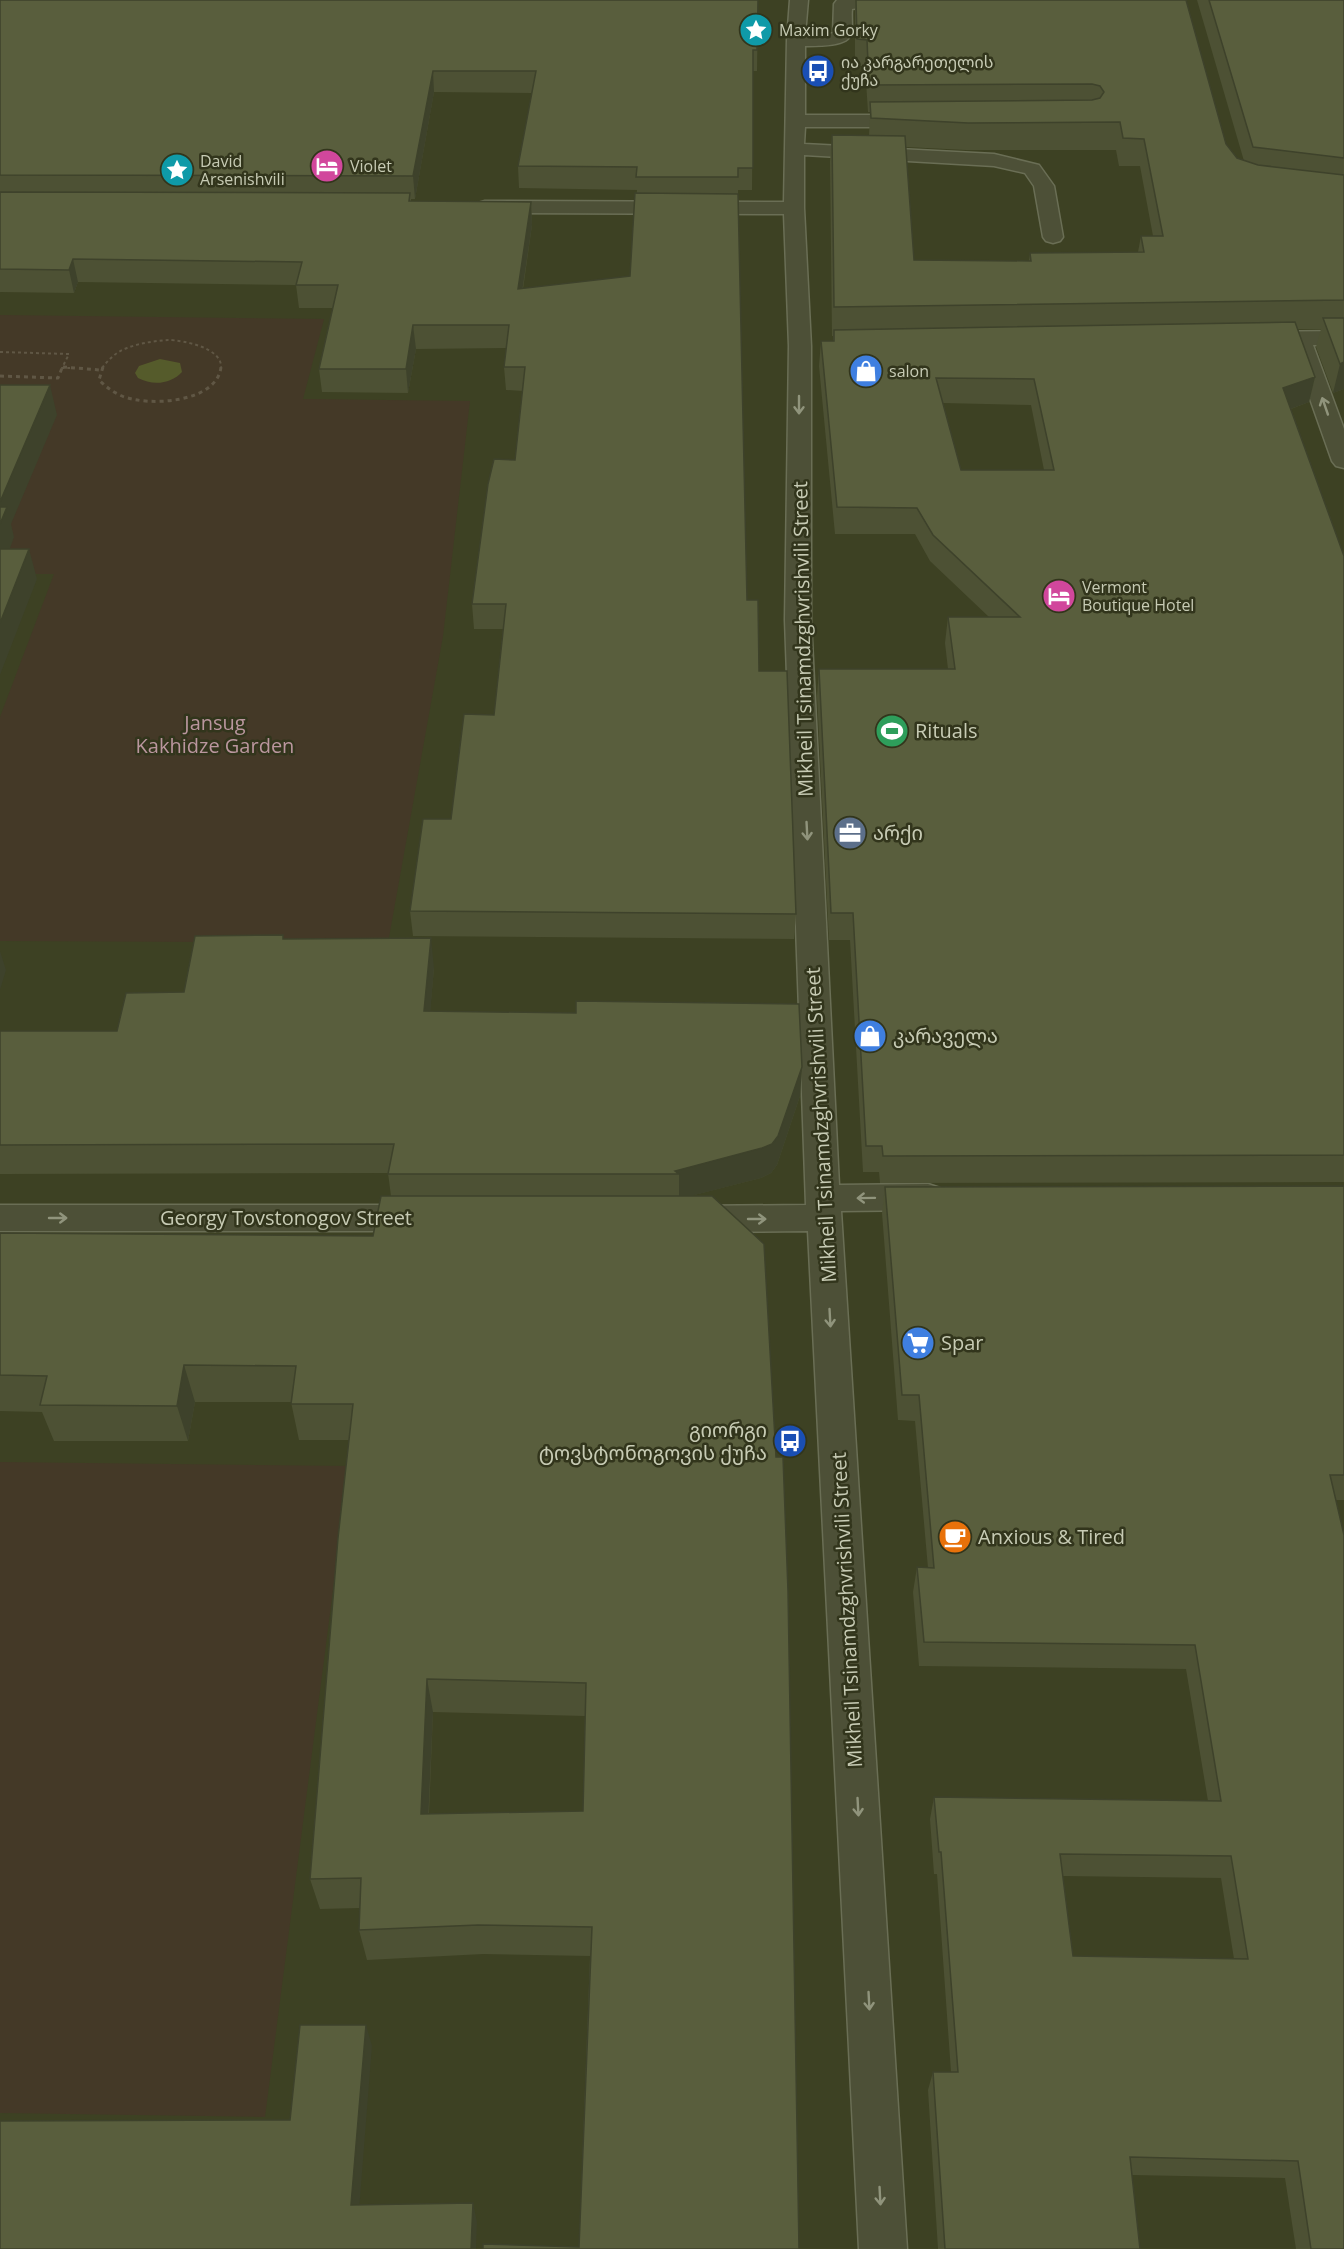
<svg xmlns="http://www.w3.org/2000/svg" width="1344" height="2249" font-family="'Open Sans','Noto Sans Georgian',sans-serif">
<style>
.green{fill:#443927}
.water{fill:#555b2b}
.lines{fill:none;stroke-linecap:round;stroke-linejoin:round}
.minor-casing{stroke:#6a6e55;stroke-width:3}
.path-far1{stroke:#605745;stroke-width:2;stroke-dasharray:3 3;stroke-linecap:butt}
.path{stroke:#605745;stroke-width:3;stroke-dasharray:4 4;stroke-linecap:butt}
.minor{fill:#4d5037;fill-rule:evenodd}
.wall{fill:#4d5134;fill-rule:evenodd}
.shaded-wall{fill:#3e422b}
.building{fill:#595e3d;stroke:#3e422b;stroke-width:1.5;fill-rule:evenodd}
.oneway{stroke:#90947c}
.labels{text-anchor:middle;stroke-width:5;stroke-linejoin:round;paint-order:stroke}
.far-poi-label{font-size:16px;fill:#c7cbb4;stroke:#32351c;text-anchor:start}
.street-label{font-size:20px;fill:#c7cbb4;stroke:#32351c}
.park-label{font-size:20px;fill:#ba969e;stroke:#32351c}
.poi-label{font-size:20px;fill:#c7cbb4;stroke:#32351c;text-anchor:start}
</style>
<rect width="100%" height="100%" fill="#3d4123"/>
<path class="green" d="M0,315L324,319L303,399L470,401L443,636L388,943L0,941V717L54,574H0Z
M0,1462L349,1466L265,2117L0,2113Z"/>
<path class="water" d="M160,359L180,363L182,372C171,384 153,386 138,378L135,373L139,366Z"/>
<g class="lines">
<g class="minor-casing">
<path id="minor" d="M790,0H808L805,35L824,36L833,33L834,4L837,0H857L861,4L858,8L852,9C851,17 853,27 851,34C848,47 815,46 805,46V115H915L922,117L925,121L922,125L915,127H805L804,144L994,154L1039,165L1054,186L1063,237L1060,241L1053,243L1046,241L1043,237L1034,186L1025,173L994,166L804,155V208L811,346V620L839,1185L928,1184L940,1188L945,1197L940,1206L928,1210L841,1211L907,2249H859L808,1231L691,1232L679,1228L674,1219L679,1210L691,1206L806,1205L785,620L789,346L784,214L485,213L478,211L475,207L478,203L485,201L784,202L787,40Z
M1344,331V345H1313L1344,429V468L1336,466L1332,461L1291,345L1247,344L1244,339L1247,334L1255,332Z
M0,1205H421L433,1209L438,1218L433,1227L421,1231H0Z"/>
</g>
<path class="path-far1" d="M0,352L69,354L62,368H70
M102,368C109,359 116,352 127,348C140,343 154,341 168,340C183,340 223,348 221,368"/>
<path class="path" d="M63,367L100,370
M103,367L99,380C106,387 113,392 122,396C148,407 217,403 221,367
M0,376L58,378L62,368"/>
<use href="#minor" class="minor"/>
</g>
<path class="wall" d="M0,0H758L757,71H753L752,190H738V194L747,600L759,671L796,914L794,939L413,936L410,911L451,819L494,715L503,629H474L472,604L515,460L523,391L506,390L504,367L506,348L416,349L408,393L322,392L319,369L333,308H299L296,285L78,282L74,293L0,292ZM434,92L532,93L518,166L519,188L637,190L630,276L523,289L532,225L531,202L411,201V199H415Z
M855,0H1186L1226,144L1237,158L1244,161L1197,0H1344V389L1333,393L1316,347L1321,329H1298L1315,377L1309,402L1291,409L1344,556V1182L880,1183L879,1172H863L850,940H829L817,696L819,669H948L945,643L948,617H989L930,561L915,534H835L819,366L821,341H833V336H832L830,162L832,135L869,136L870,112H868L865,66H855ZM906,147L966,150H1116L1119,166H1140L1153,236H1141L1138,252L1030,253L1029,261L914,260ZM943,403L1031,405L1044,470H961Z
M284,939L434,968L430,1011L802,1067L800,1096L777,1165L771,1173L761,1178L690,1196L579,2247L590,1956L483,1954L367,1960L359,1930L360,1908L320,1909L310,1879L349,1440H299L291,1402H195L188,1441H54L42,1412L0,1411V1233L373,1236L391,1196L388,1173L0,1174V1031H117L184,992ZM433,1712L585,1716L583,1811L429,1814Z
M1344,1186V1500H1336L1344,2249H1296L1285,2178L1132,2175L1140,2249H938L928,2090L933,2072H951L937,1874H934L930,1819L934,1797L1208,1801L1186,1669L919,1666L913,1592L917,1567L928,1568L915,1421L898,1420L882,1213L885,1187ZM1063,1876L1221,1878L1234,1959L1073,1956Z"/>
<path class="shaded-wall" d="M433,71L434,92L415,199L413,176Z
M531,202L532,225L519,312L518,289Z
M73,259L78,282L74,293L69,270Z
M413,325L416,349L408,393L406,369Z
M1344,362V389L1333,393L1340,364Z
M1315,377L1309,402L1277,414L1283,388Z
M50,385L57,415L11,524L14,537L0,576V502Z
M29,549L37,579L0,675V623Z
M431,938L434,968L428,1040L424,1011Z
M0,951L6,970L0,990Z
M802,1067L800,1096L777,1165L771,1173L761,1178L679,1199V1174L675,1171Z
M184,1365L195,1402L188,1441L177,1406Z
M427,1679L433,1712L427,1845L421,1814Z
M366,2025L372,2046L358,2224L351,2205Z
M473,2203L477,2222L476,2249H471Z"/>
<path class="building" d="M0,0H758L757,50H753V168H738V177H636L637,167L518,166L536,71H433L413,176L0,175Z
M856,0H1186L1226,144L1237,158L1258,165L1344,175V300L834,307L832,135L905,136L914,260L1031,261L1030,253L1144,252L1141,236H1163L1144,139L1123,138L1120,122L968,123L871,118L870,102L1092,100L1100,98L1104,92L1100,86L1092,84L869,85L867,40L857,39Z
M1209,0H1344V158L1253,147Z
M0,192L410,193L409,201L531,202L518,289L630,276L635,193L738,194L747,600H758L759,671H787L796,914L410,911L423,819H451L464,714L494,715L506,604H472L488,484L494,459L515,460L525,367H504L509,325H413L406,369H319L338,285H296L302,262L73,259L69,270L0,269Z
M1323,318H1344V362L1340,364Z
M1295,322L1315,377L1283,388L1344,556V1155L883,1156L882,1146H866L853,913H831L819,669H955L948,617H1020L933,535L917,508L837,507L821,341H834V330ZM936,378L1034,379L1054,470H961Z
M0,385H50L0,502Z
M0,507H7L0,524Z
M0,549H29L0,623Z
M283,935V939L431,938L424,1011L576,1013V1001L799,1004L802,1067L778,1136L772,1144L762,1148L675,1171L679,1174H388L394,1144L0,1145V1031H117L126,993L184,992L195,936Z
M1344,1186V1475H1330L1344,1535V2249H1311L1298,2161L1130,2157L1140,2249H945L933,2072H958L941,1852H939L934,1797L1221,1801L1195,1645L924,1642L917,1567L934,1568L919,1395H902L885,1187ZM1060,1854L1231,1856L1248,1959L1073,1956Z
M381,1196H712L764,1244L776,1457H783L788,1591L799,2249H483V2244L579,2247L592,1927L478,1925L359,1930L361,1878L310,1879L338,1538L353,1404H291L296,1366L184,1365L177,1406L40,1405L47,1376L0,1375V1233L373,1236ZM427,1679L586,1683L583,1811L421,1814Z
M300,2025H366L351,2205L473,2203L471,2249H0V2121L290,2120Z"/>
<defs><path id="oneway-shaft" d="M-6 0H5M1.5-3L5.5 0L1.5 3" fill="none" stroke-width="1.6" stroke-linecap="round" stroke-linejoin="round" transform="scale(1.5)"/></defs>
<g class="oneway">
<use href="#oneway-shaft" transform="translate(799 405) rotate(90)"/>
<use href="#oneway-shaft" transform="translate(1325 406) rotate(-109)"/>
<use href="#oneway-shaft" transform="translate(807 831) rotate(87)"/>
<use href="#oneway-shaft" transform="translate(866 1198) rotate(179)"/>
<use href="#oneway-shaft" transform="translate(58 1218)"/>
<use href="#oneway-shaft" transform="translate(757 1219)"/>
<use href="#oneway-shaft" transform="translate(830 1318) rotate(87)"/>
<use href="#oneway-shaft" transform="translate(858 1807) rotate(87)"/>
<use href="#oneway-shaft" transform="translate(869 2001) rotate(87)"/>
<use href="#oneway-shaft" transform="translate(880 2196) rotate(87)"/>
</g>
<defs>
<g id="sight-disc" transform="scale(1.725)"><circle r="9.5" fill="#0f9aa8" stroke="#32351c"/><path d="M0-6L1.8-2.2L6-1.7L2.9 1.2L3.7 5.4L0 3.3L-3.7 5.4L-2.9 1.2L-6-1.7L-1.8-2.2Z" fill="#fff"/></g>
<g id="bus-disc" transform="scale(1.725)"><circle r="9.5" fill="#1a4fb4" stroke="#32351c"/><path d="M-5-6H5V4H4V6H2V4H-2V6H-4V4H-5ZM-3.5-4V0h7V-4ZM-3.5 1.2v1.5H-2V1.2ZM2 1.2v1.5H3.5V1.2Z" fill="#fff"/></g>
<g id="hotel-disc" transform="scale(1.725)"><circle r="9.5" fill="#d1479c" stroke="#32351c"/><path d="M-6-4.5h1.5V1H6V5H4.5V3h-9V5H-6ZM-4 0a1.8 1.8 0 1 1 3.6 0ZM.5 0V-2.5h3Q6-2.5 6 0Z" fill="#fff"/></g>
<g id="shop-disc" transform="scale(1.725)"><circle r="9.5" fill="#3f7fe0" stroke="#32351c"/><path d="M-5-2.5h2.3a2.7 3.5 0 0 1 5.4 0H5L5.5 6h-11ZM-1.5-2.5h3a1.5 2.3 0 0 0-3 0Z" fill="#fff"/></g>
<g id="stadium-disc" transform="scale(1.725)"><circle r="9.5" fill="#2e9e5b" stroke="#32351c"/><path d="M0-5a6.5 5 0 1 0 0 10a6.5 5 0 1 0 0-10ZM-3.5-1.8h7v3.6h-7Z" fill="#fff"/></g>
<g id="office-disc" transform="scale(1.725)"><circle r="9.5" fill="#5c6f8a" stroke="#32351c"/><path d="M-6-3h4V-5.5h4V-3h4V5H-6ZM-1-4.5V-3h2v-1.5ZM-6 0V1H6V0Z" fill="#fff"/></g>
<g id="supermarket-disc" transform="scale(1.725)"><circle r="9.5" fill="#3f7fe0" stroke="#32351c"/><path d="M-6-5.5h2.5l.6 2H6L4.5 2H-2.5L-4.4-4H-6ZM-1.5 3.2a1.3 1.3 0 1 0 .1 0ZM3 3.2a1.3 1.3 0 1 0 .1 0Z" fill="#fff"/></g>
<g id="cafe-disc" transform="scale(1.725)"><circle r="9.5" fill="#e8710a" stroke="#32351c"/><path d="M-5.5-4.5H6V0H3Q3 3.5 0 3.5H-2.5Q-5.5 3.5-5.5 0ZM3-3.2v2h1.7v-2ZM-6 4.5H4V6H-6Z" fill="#fff"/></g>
</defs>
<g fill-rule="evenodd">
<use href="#sight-disc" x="756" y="30"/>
<use href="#bus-disc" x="818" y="71"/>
<use href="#hotel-disc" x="327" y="166"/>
<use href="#sight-disc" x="177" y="170"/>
<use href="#shop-disc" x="866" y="371"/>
<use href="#hotel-disc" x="1059" y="596"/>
<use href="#stadium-disc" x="892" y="731"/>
<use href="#office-disc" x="850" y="833"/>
<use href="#shop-disc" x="870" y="1036"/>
<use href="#supermarket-disc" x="918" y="1343"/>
<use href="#bus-disc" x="790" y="1441"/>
<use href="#cafe-disc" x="955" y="1537"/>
</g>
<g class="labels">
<g class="far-poi-label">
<text x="779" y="36">Maxim Gorky</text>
<text x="841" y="68">ია კარგარეთელის<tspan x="841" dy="18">ქუჩა</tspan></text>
<text x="200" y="167">David<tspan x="200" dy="18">Arsenishvili</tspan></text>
<text x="350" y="172">Violet</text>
<text x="889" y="377">salon</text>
<text x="1082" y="593">Vermont<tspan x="1082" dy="18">Boutique Hotel</tspan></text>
</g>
<g class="street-label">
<text transform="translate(803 639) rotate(-91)" y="7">Mikheil Tsinamdzghvrishvili Street</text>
<text transform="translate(821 1125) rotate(-93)" y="7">Mikheil Tsinamdzghvrishvili Street</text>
<text x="286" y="1225">Georgy Tovstonogov Street</text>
<text transform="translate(847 1610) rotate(-93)" y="7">Mikheil Tsinamdzghvrishvili Street</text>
</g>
<g class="park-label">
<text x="215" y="730">Jansug<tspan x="215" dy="23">Kakhidze Garden</tspan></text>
</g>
<g class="poi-label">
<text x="915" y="738">Rituals</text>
<text x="873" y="840">არქი</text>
<text x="893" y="1043">კარაველა</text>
<text x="941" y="1350">Spar</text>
<text x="767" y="1437" text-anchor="end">გიორგი<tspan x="767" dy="23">ტოვსტონოგოვის ქუჩა</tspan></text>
<text x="978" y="1544">Anxious &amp; Tired</text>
</g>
</g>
</svg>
